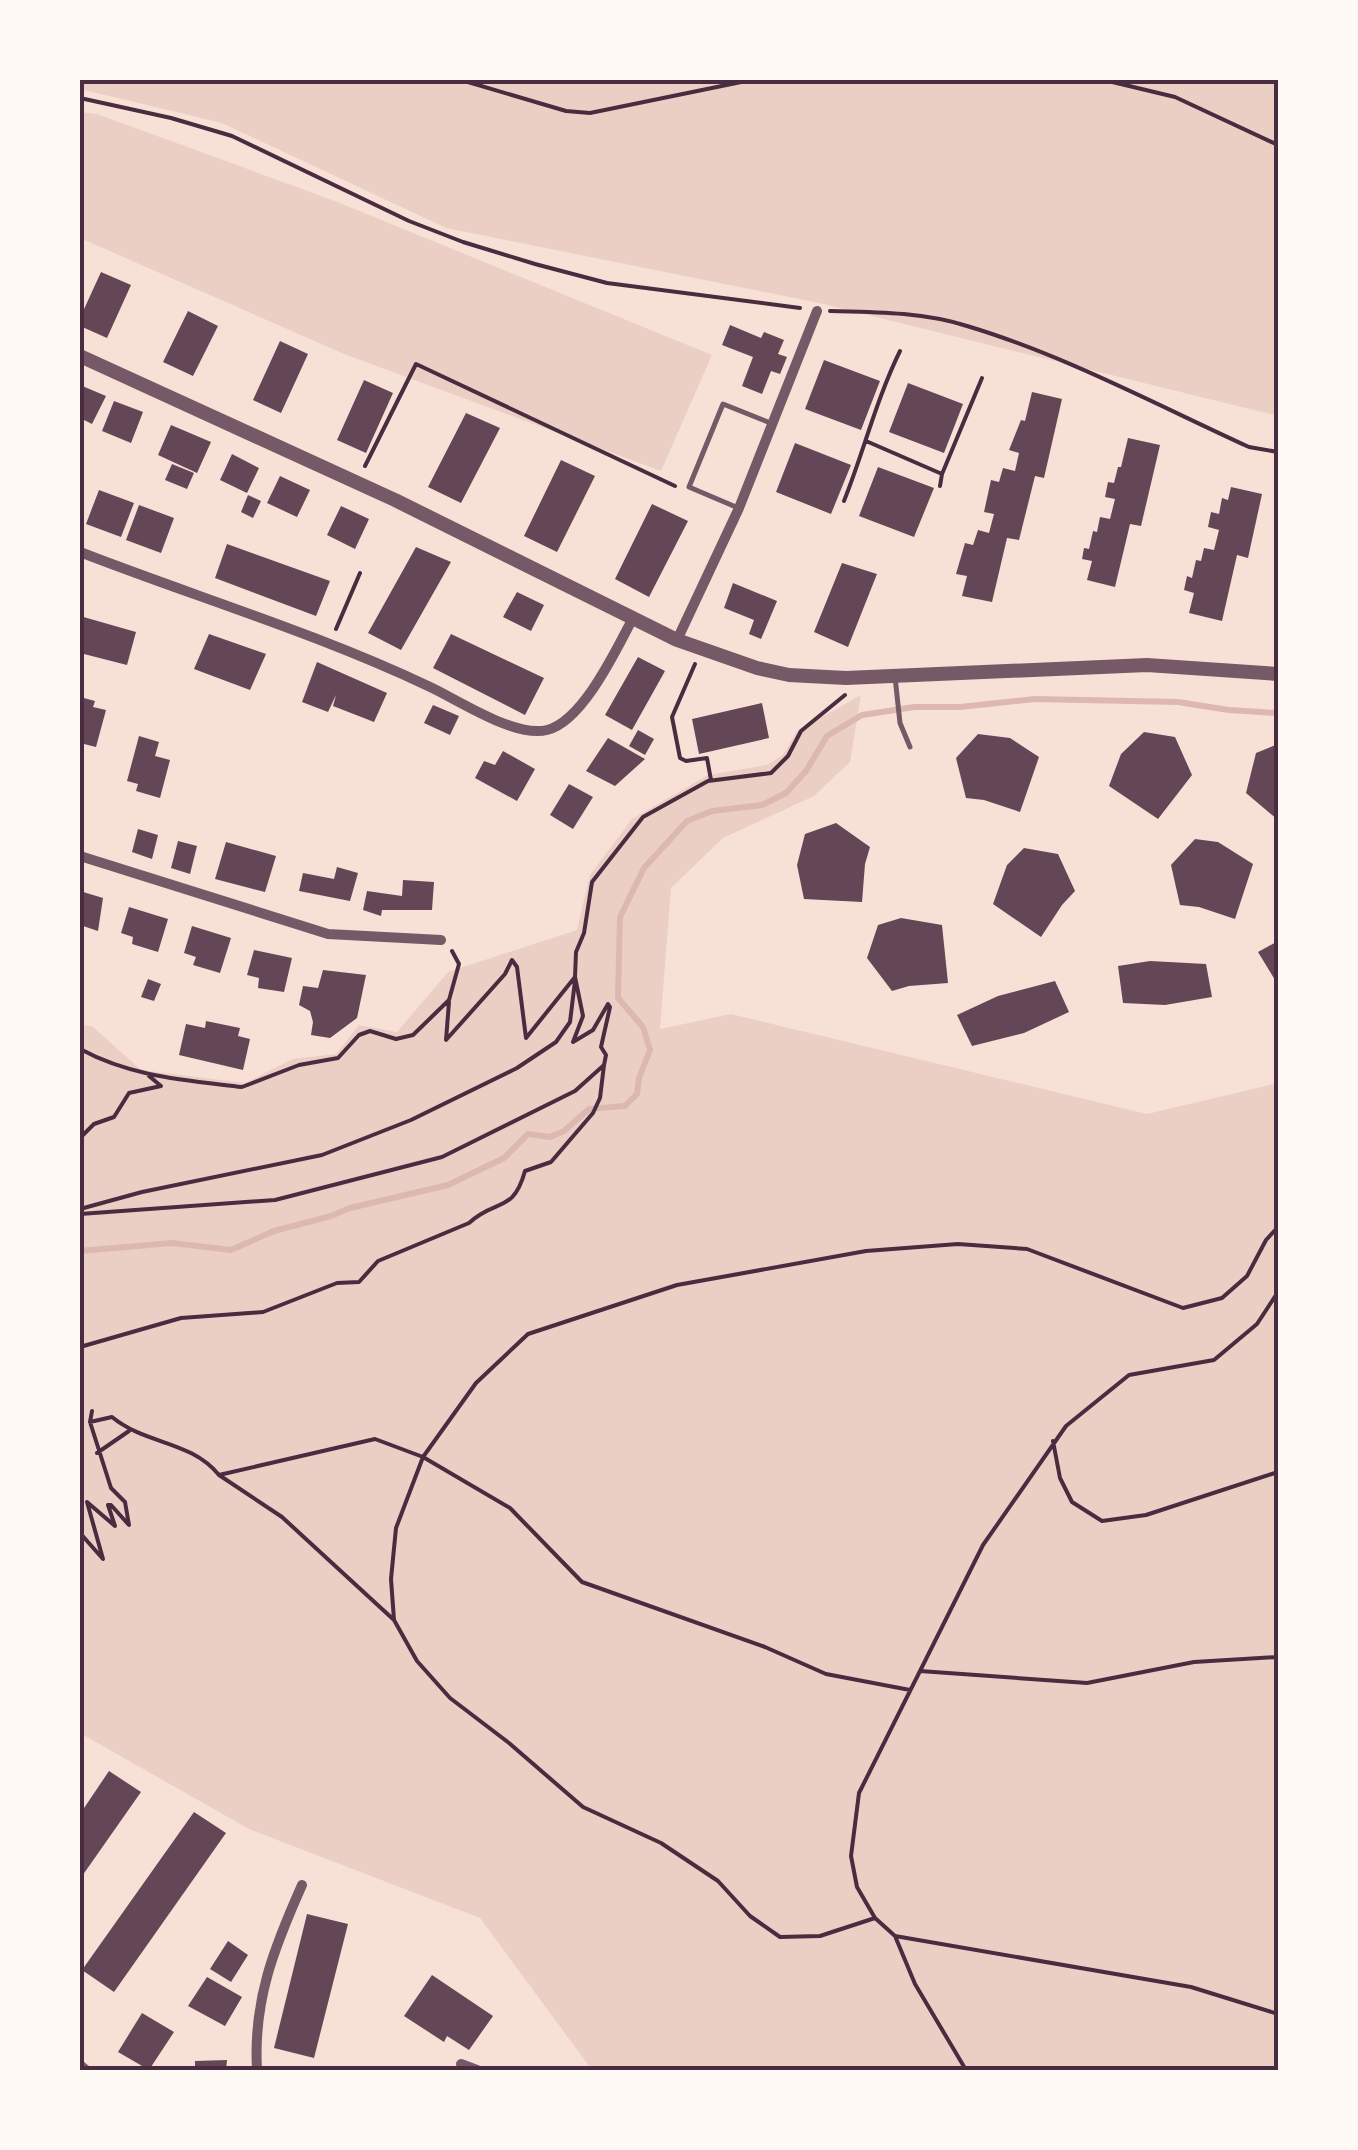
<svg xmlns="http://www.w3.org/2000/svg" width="1358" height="2150" font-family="'IBM Plex Sans',sans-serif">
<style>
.green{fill:#ebcfc5}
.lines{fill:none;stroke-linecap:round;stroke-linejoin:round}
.stream{stroke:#dcb8b0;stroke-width:6}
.building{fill:#644757}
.path{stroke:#4a2c40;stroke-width:4}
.service{stroke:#755966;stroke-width:5}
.minor{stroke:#755966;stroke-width:10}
.tertiary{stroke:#755966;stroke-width:14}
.neatline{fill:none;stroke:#4a2c40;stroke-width:4}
</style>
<rect width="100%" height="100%" fill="#f7e1d7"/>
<path class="green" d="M80,80H1278V416L819,303L446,228L222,123L80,89Z
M80,112L97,114L335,201L712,355L661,471L344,354L80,238Z
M861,695L850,762L814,796L723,838L671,888L660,1029L731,1014L1147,1114L1278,1083V2070H592L480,1918L249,1829L80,1733V1025L92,1026L141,1070L245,1083L293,1059L336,1054L359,1025L397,1032L448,972L577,930L590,875L632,819L708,775L767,765L783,755L797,731Z"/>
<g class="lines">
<path class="stream" d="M80,1251L172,1243L231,1250L274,1231L331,1216L350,1208L448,1185L504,1158L528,1134L550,1137L564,1131L589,1109L625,1106L637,1094L639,1078L650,1050L643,1027L618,998L620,917L644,868L687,821L712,811L762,805L786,793L806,771L827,736L862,715L914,707H960L1035,699L1178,702L1229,710L1278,713"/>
</g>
<path class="building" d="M101,272L131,285L107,338L80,326V318Z
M188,311L218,326L193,376L163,362Z
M730,325L761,338L764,332L784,340L778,354L787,357L780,374L771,371L762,394L742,386L753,357L722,345Z
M280,341L308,354L281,413L253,400Z
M824,360L880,381L861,430L805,409Z
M364,380L393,393L366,453L337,440Z
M908,383L963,404L944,453L889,432Z
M80,385L106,396L92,424L80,418Z
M1032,392L1062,399L1044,478L1035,476L1019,540L1007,538L992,602L962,596L967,576L956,574L965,543L973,545L978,530L989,533L994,514L984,512L991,480L999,482L1003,468L1015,471L1019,453L1009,450L1021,420L1025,421Z
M114,401L143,412L131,443L102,431Z
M466,413L500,428L461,503L428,487Z
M171,425L211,442L197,473L158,455Z
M1128,438L1160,445L1141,526L1130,524L1115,587L1087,580L1092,561L1082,559L1084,548L1089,549L1093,531L1097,532L1100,517L1110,519L1115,499L1105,497L1108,482L1114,483L1118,467H1121Z
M795,443L851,465L831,514L776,492Z
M232,454L259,468L247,493L220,480Z
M561,460L595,476L557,552L524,536Z
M172,464L194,473L187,489L165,480Z
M878,467L934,488L914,537L859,516Z
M280,476L310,490L297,517L267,503Z
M1231,487L1262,494L1248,558L1237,555L1222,621L1189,613L1194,593L1184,590L1187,576L1192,578L1196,560L1201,561L1204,548L1214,550L1219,530L1208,527L1211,512L1219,514L1222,498L1228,500Z
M99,490L134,503L121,537L86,524Z
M248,495L261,501L253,518L241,512Z
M652,504L688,521L649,597L615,579Z
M139,505L174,518L161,553L126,540Z
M341,506L369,519L355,549L327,535Z
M227,544L330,581L316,616L215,578Z
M416,547L451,562L401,650L368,633Z
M842,563L877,574L848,647L814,632Z
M733,583L777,601L761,639L749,634L754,620L724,608Z
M517,592L544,605L531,631L503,617Z
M80,616L136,632L127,665L80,653Z
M209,634L266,654L250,690L194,669Z
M451,634L544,678L525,715L433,668Z
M638,657L665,671L632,730L605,715Z
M317,662L387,693L374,722L333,706L336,695L328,712L302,702Z
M80,697L95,701L93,707L106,710L96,747L80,743Z
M762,703L769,738L699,754L692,719Z
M433,705L459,716L450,735L424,723Z
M638,730L654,739L645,755L629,746Z
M1144,732L1175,737L1192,775L1158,819L1109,786L1121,754Z
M978,734L1010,738L1039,757L1020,812L984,800L966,798L956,758Z
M139,736L159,742L155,756L170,760L160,798L136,791L138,784L127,781Z
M608,738L645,759L615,786L586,771Z
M1278,744V820L1246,793L1256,753Z
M503,751L535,769L517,801L475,778L484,761L495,765Z
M569,784L593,797L573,829L550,815Z
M836,823L870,847L865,864L862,902L804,899L797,865L805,834Z
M138,829L158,835L152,859L132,852Z
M1195,839L1218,842L1253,864L1235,919L1199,907L1180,905L1171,865Z
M178,841L197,846L190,874L171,868Z
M226,842L276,856L265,892L215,879Z
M1024,848L1058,854L1075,891L1062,905L1041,937L993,904L1007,865Z
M337,867L358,873L350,901L299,891L303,873L334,879Z
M403,880L434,882L432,910H382L381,916L363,910L367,891L402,896Z
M80,891L103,898L98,931L80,925Z
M129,907L168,919L158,952L132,944L133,937L121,933Z
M901,918L942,925L948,983L909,986L892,991L867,958L878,925Z
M192,926L231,938L220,973L193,965L196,957L184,953Z
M1278,941V985L1258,952Z
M254,950L292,958L284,992L258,988L259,978L247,975Z
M1150,961L1206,964L1212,997L1165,1005L1123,1003L1118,966Z
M323,970L366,975L357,1018L330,1038L311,1035L313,1022L310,1011L299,1005L303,986L318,988Z
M148,979L161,984L154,1001L141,997Z
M1055,981L1069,1012L1024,1033L972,1046L957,1015L998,996Z
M206,1021L240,1028L238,1036L250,1039L243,1070L179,1055L186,1024L205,1028Z
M109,1771L141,1792L80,1879V1814Z
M194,1812L226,1833L114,1992L82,1970Z
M307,1914L348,1924L314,2058L274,2048Z
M228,1941L248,1955L231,1982L210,1969Z
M432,1975L493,2016L469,2050L447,2036L444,2042L404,2016Z
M207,1977L242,1997L225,2026L188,2006Z
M142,2013L174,2032L149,2070L118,2052Z
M227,2060L226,2070H195V2061Z"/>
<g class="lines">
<path class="path" d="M461,80L566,111L590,113L751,80
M1104,80L1175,97L1278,145
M80,98L171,118L232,136L409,221L463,242L535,264L607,283L800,308
M830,311C875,312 923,312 967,326C1064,355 1157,405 1249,447L1278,452
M866,441L942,474
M365,466L416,364L675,486
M940,486L942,474L982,378
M844,501C864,451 876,400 900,351
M336,629L360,573
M695,664L672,717L680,758L686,761L707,758L711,780
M449,1002L446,1040L505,974L512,960L517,967L526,1038L575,977
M80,1049C132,1077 184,1080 242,1087L299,1065L338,1058L359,1035L370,1031L396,1039L413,1035L449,1000L459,964L452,951
M80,1138L94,1124L114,1117L129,1093L161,1086L149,1076
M80,1209L142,1192L322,1155L411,1120L517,1068L556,1042L570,1022L575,981
M80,1214L275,1200L442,1157L575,1091L604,1065L606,1055L601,1047L610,1007L608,1004L593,1030L573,1042L583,1016L575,977L576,952L584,933L592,882L643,817L708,781L771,773L788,756L801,731L845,695
M80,1347L181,1318L263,1312L337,1283L359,1282L378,1261L469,1223C496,1198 513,1214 525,1171L551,1162L593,1113L600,1098L604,1065
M90,1422L92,1411
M1053,1441L1060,1478L1072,1502L1102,1521L1146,1515L1278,1472
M97,1453L129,1431
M219,1475L282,1517L394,1620L417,1661L450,1698L509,1743L583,1807L661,1843L718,1881L750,1916L780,1937L820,1936L875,1918
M80,1533L103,1559L87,1502L115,1526L108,1505H111L129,1525L125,1502L111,1488L90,1422L112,1417C146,1445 190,1440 219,1475L375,1439L423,1457L510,1508L582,1582L765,1647L826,1674L910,1690
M394,1620L391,1579L396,1528L423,1457L476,1383L528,1334L677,1285L866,1251L958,1244L1027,1249L1183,1308L1222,1298L1247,1276L1266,1240L1278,1227
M920,1671L1087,1683L1194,1662L1278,1657
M895,1936L1191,1987L1278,2014
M966,2070L915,1984L895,1936L875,1918L857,1887L851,1856L859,1793L983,1545L1066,1426L1129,1375L1214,1360L1257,1324L1278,1292"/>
<path class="service" d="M736,507L689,487L723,404L773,424
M895,677L900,723L910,747"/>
<path class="minor" d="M80,552C196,597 316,633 428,686C459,700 514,738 547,730C583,721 616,650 633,618
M677,640L739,508L817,311
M80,856L328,934L441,940
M461,2064L477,2070
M80,2065L86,2070
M257,2070C253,2000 274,1948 302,1885"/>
<path class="tertiary" d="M80,356L395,500L677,640L757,668L789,675L846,678L1147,665L1278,674"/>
</g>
<rect width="1358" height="2150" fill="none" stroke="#fffaf5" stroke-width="165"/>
<rect x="82" y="82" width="1194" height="1986" class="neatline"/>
</svg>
